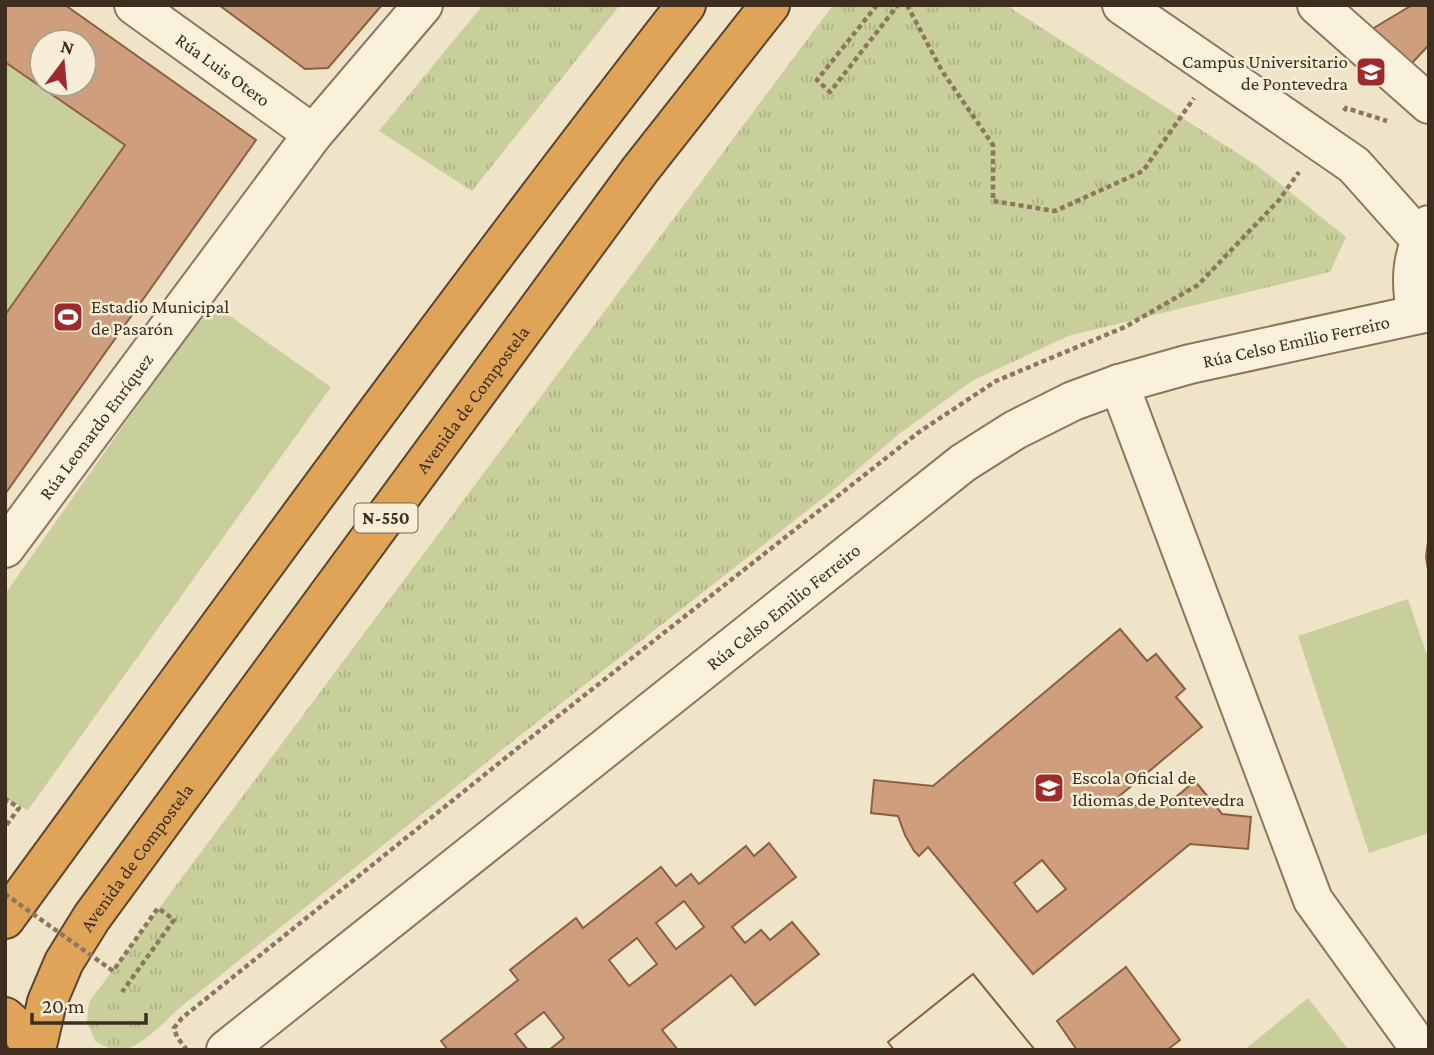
<svg xmlns="http://www.w3.org/2000/svg" width="1434" height="1055" font-family="'Crimson Pro',serif">
<style>
.grass{fill:#c9cf9b;fill-rule:evenodd}
.park{fill:url(#park-tufts)}
.building{fill:#cf9f7d;stroke:#8d5f41;stroke-width:2;fill-rule:evenodd}
.lines{fill:none;stroke-linecap:round;stroke-linejoin:round}
.minor-casing{stroke:#8d765c;stroke-width:42}
.highway-casing{stroke:#5b4430;stroke-width:42}
.path{stroke:#8d765c;stroke-width:4.5;stroke-dasharray:5 3.5;stroke-linecap:butt}
.minor{stroke:#faf1dc;stroke-width:38}
.highway{stroke:#e0a458;stroke-width:38}
.path-bridge{stroke:#8d765c;stroke-width:4.5;stroke-dasharray:5 3.5;stroke-linecap:butt}
.labels{text-anchor:middle;stroke-width:5;stroke-linejoin:round;paint-order:stroke}
.shield{fill:#f7eed8;stroke:#756857;stroke-width:2}
.shield-label{font-size:18px;font-weight:bold;fill:#3d2e20}
.poi-label{font-size:19px;fill:#3d2e20;stroke:#f7eed8;text-anchor:start}
.street-label{font-size:19px;fill:#3d2e20;stroke:#f7eed8}
</style>
<defs>
<pattern id="park-tufts" width="24" height="20" patternUnits="userSpaceOnUse" patternTransform="scale(1.75)"><rect width="24" height="20" fill="#c9cf9b"/><path d="M3 7l-1-3M5 7V3M7 7l1-3M15 17l-1-3M17 17v-4M19 17l1-3" fill="none" stroke="#aeb285"/></pattern>
</defs>
<rect width="100%" height="100%" fill="#f0e4c8"/>
<path class="grass" d="M5,5H65L256,140L5,494ZM42,42H84V84H42Z
M210,302L331,387L28,810L8,800L5,802V594Z
M1408,599L1429,661V833L1369,853L1298,636Z
M1308,998L1349,1050H1244Z"/>
<path class="park" d="M483,5H620L472,191L379,131Z
M833,5H1006L1259,167L1346,237L1330,272L1068,336L972,381L899,434L831,492L522,734L177,1010C164,1023 135,1053 116,1050C109,1049 101,1044 95,1041L87,1021L89,1002Z"/>
<path class="building" d="M5,5H65L256,140L5,494V315L125,145L5,62ZM42,42H84V84H42Z
M219,5H382L328,68L305,69Z
M1337,5H1429V45L1408,67Z
M1347,5H1412L1367,32Z
M1429,534V575L1426,557Z
M1120,629L1147,661L1156,654L1185,689L1176,697L1202,727L1111,803L1163,808L1195,781L1222,814L1251,817L1248,849L1190,844L1033,974L928,847L919,856L914,851L905,835L898,816L871,813L874,780L933,786ZM1042,860L1066,889L1037,912L1014,883Z
M769,843L796,877L732,927L745,943L761,930L770,940L792,922L819,954L755,1005L731,975L662,1030L678,1050H549L564,1038L544,1012L515,1034L528,1050H448L441,1041L518,980L510,970L576,918L583,928L661,867L676,886L691,874L699,884L746,846L754,856ZM684,901L704,927L676,949L656,923ZM637,938L657,964L629,986L609,960Z
M1126,967L1180,1040L1167,1050H1077L1057,1021Z
M973,974L1035,1050H894L888,1042Z
M973,974L1035,1050H894L888,1042Z"/>
<g class="lines">
<g class="minor-casing">
<g id="minor">
<path id="s1" d="M134,5L313,134"/>
<path d="M1122,5L1354,165L1420,239"/>
<path d="M1317,5L1429,104"/>
<path d="M1417,314C1410,282 1411,254 1429,225"/>
<path d="M1119,384L1313,900L1421,1050"/>
<path id="s2" d="M5,548L313,134L423,5"/>
<path id="s3" d="M226,1050L963,463L1015,430L1073,401L1119,384L1190,364L1429,312"/>
</g>
</g>
<g class="highway-casing">
<g id="highway">
<path d="M5,919C229,613 452,305 686,5"/>
<path d="M5,1017L22,1032L33,1050"/>
<path id="s4" d="M36,1050L47,1002L64,962L92,917L640,170L770,5"/>
</g>
</g>
<path class="path" d="M877,5L817,80L830,92L898,5
M907,5L942,71L993,145V201L1055,211L1143,171L1194,98
M1344,111L1346,108L1387,121
M5,803L7,800L19,808L5,827
M187,1050L177,1037L174,1028L182,1018L529,739L919,432L996,381L1125,327L1198,285L1279,200L1299,172"/>
<use href="#minor" class="minor"/>
<use href="#highway" class="highway"/>
<path class="path-bridge" d="M5,894L113,971L158,908L174,920L122,992"/>
</g>
<defs>
<g id="university-square" transform="scale(1.575)"><rect x="-9" y="-9" width="18" height="18" rx="4" fill="#9e2a2b" stroke="#f7eed8"/><path d="M0-5L7-2L0 1L-7-2ZM-4 1L0 2.5L4 1V4Q0 6-4 4Z" fill="#fff"/></g>
<g id="stadium-square" transform="scale(1.575)"><rect x="-9" y="-9" width="18" height="18" rx="4" fill="#9e2a2b" stroke="#f7eed8"/><path d="M0-5a6.5 5 0 1 0 0 10a6.5 5 0 1 0 0-10ZM-3.5-1.8h7v3.6h-7Z" fill="#fff"/></g>
<g id="school-square" transform="scale(1.575)"><rect x="-9" y="-9" width="18" height="18" rx="4" fill="#9e2a2b" stroke="#f7eed8"/><path d="M0-5L7-2L0 1L-7-2ZM-4 1L0 2.5L4 1V4Q0 6-4 4Z" fill="#fff"/></g>
</defs>
<g fill-rule="evenodd">
<use href="#university-square" x="1371" y="72"/>
<use href="#stadium-square" x="68" y="317"/>
<use href="#school-square" x="1049" y="788"/>
</g>
<g class="labels">
<rect class="shield" x="354.5" y="503.5" width="63" height="29" rx="5"/>
<g class="shield-label">
<text x="386" y="524">N-550</text>
</g>
<g class="poi-label">
<text x="1348" y="68" text-anchor="end">Campus Universitario<tspan x="1348" dy="22">de Pontevedra</tspan></text>
<text x="91" y="313">Estadio Municipal<tspan x="91" dy="22">de Pasarón</tspan></text>
<text x="1072" y="784">Escola Oficial de<tspan x="1072" dy="22">Idiomas de Pontevedra</tspan></text>
</g>
<g class="street-label">
<text dy="7" stroke="none"><textPath href="#s1" startOffset="110">Rúa Luis Otero</textPath></text>
<text dy="7" stroke="none"><textPath href="#s3" startOffset="1300">Rúa Celso Emilio Ferreiro</textPath></text>
<text dy="7" stroke="none"><textPath href="#s4" startOffset="788">Avenida de Compostela</textPath></text>
<text dy="7" stroke="none"><textPath href="#s2" startOffset="152">Rúa Leonardo Enríquez</textPath></text>
<text dy="7" stroke="none"><textPath href="#s3" startOffset="712">Rúa Celso Emilio Ferreiro</textPath></text>
<text dy="7" stroke="none"><textPath href="#s4" startOffset="220">Avenida de Compostela</textPath></text>
</g>
</g>
<rect width="1434" height="1055" fill="none" stroke="#3d2e20" stroke-width="14"/>
<g transform="translate(63 63) rotate(16)"><circle r="33" fill="#f7eed8" stroke="#ada18e" stroke-width="2"/>
<path d="M0-5L12 26L0 18L-12 26Z" fill="#9e2a2b"/>
<text y="-10" font-size="19" font-weight="bold" text-anchor="middle" fill="#3d2e20">N</text>
</g>
<path d="M32 1013v10h114v-10" fill="none" stroke="#3d2e20" stroke-width="3.5"/>
<text x="42" y="1013" font-size="21" fill="#3d2e20" stroke="#f7eed8" stroke-width="5" paint-order="stroke">20 m</text>
</svg>
